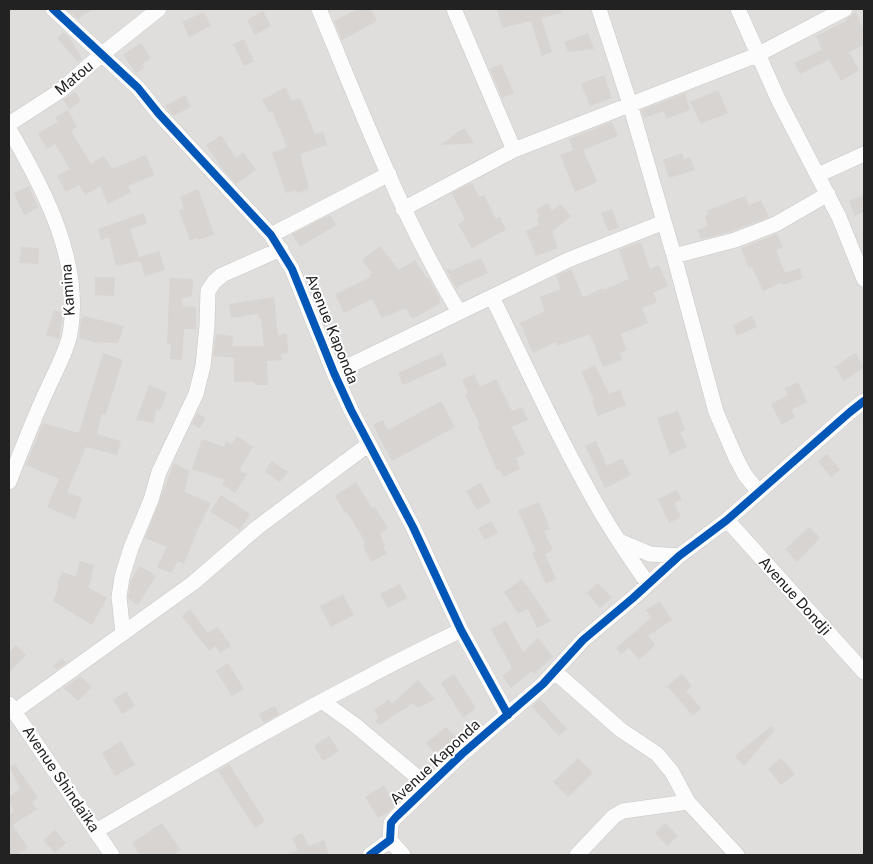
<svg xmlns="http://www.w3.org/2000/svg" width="873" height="864" font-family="'Public Sans',sans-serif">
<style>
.residential{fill:#dfdedc}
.building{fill:#d7d4d2}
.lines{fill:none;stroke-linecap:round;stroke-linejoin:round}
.street-casing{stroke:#c9c8c7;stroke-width:16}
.street{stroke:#fdfcfc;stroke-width:15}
.cycleway-casing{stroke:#fff;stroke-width:11}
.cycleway{stroke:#0057b8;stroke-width:8}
.labels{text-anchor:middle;stroke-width:4;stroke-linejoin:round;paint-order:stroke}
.street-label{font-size:15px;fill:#222;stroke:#fff}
</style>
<rect width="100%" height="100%" fill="#f0eeeb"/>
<path class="residential" d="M9,9H864V855H9Z"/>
<path class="building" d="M66,9H93L78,19Z
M358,9H371L377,21L342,40L334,21Z
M497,9H561L562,13L541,18L552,52L542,56L531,21L502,28Z
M263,11L271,26L255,35L247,20Z
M204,12L211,26L189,37L182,22Z
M856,12L864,31V45L849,52L859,70L841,81L829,60L800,74L794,63L822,50L816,36L846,21L845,20Z
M64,32L70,38L82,59L78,62L57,38Z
M588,33L594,49L568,52L564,42Z
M244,39L254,61L244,66L233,44Z
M141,43L151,58L142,64L144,68L136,73L123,55Z
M501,64L514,93L502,98L490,69Z
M604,75L612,98L590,106L581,84Z
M286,87L291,101L300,98L315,134L323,132L327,145L300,154L309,189L297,193L296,190L286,193L272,153L287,147L272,111L269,112L262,100Z
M718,90L728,113L701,124L690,102Z
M75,92L81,101L69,109L63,100Z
M685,93L690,110L666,119L664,111L644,118L642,110Z
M185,95L191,107L173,116L165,106Z
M68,110L77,127L71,131L91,164L104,156L112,169L146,155L154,175L128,186L131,192L108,204L100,186L85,195L79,185L66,192L57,176L70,169L55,144L47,149L38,133L58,122L55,117Z
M612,122L618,136L583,150L597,182L575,192L560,155L573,150L569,139Z
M464,128L474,143L440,145Z
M221,135L236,158L243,152L256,170L236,184L221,167L206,145Z
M682,153L684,160L690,157L695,170L669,178L663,160Z
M472,183L479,197L484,195L496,219L500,217L506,230L472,248L458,224L465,220L452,193Z
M29,186L38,208L24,215L14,193Z
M198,189L214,234L199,240L198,238L190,240L179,211L184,209L180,197Z
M864,195V212L855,216L849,201Z
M745,196L749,205L761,200L769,217L732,231L701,239L697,230L708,226L705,216L708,215L707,211Z
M548,203L552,211L560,204L571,216L552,232L558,248L536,256L526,231L539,225L537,218L540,217L536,210Z
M612,209L619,228L608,231L601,213Z
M144,213L147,223L130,229L139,257L159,251L165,270L145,276L140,261L116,266L109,237L101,240L98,229Z
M330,215L336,225L300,247L292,234Z
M777,234L783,247L776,250L785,273L800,268L803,278L783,285L782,282L763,291L752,267L749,268L741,248Z
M641,242L650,269L659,265L668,286L653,293L657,302L642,308L648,323L621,334L627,350L620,353L622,360L603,367L590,334L557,346L556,342L533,353L520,323L545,311L540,297L561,289L556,276L571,269L583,297L603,288V290L629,279L619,250Z
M380,246L399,270L415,260L426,277L429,279L440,298L439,299L441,303L412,319L406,308L382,318L372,299L344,313L335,294L371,277L370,274L372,273L362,260Z
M21,247L39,248L38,264L19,263Z
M481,258L488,273L458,286L459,288L457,289L446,270L448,268L450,271Z
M95,277H115L114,296L95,295Z
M170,278L193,279L192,296L181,299L183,307L192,306V307H196V329H184L182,360L170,359L171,344H167Z
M274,297L278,335L287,334L288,353L281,354L282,360L267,361L268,385H255V382H234V358L213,356L216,334L233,336L232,346H264L261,318H258V314L231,318L229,304Z
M54,310L63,313L59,339L46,335Z
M84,316L124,326L118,343L94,342L79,338L81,318L83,319Z
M752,316L757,327L737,336L733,325Z
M103,353L123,360L106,414H102L97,434L121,441L117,455L86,447L67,492L82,498L75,519L47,507L59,479L26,465L43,423L79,433Z
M442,353L447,365L403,385L398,373Z
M855,353L864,367L844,381L835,367Z
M595,365L609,394L620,390L626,405L598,416L592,401L594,400L581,372Z
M474,374L480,387L496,379L512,411L522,407L528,420L512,427L525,454L516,458L520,469L503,477L499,469L497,470L478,426L480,425L465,395L468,393L462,380Z
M798,382L807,402L791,410L795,417L782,425L771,404L788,395L785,388Z
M149,385L167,392L160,411L156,409L154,423L136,420Z
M441,401L455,427L392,461L373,425L383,420L388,430Z
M678,411L685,430L680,432L687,447L670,455L657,418Z
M197,413L206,418L200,428L192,424Z
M237,436L253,447L239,470L247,474L235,493L222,484L225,480L192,469L202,439L224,447L226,441L232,444Z
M596,441L607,466L622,458L631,475L605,488L585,446Z
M827,454L840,470L831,477L818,461Z
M272,461L288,472L280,482L265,471Z
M174,463L189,471L185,492L211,503L198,529L184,564L178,561L171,573L157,567L167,547L145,538Z
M356,482L372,508L375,507L388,528L380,534L385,546L383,547L387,554L371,562L363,545L365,544L361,535L347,512L345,513L335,496Z
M481,483L491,502L477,510L466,491Z
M677,490L682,500L674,503L681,517L669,523L658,499Z
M221,495L250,514L240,530L210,512Z
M539,502L550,529L544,531L553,550L545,554L556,579L546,584L532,553L536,551L518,511Z
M491,521L498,533L485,540L478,528Z
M809,527L820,538L797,562L785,549Z
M80,561L94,565L89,588L107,598L92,625L53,601L59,585L57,584L62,572L76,577Z
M140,566L156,576L138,605L129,599L128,597L131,580Z
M522,579L551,621L537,628L528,609L518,613L504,592Z
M598,583L612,598L600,608L587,593Z
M400,584L407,598L388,608L380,594Z
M343,594L354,615L331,627L320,606Z
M660,601L672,620L648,636L655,645L639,660L629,648L621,654L616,648L651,618L646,610Z
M190,609L208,633L218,627L231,646L220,653L216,646L209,651L182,616Z
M506,621L523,652L538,638L553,657L534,674L532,671L511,688L502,676L512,668L491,629Z
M16,645L26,655L9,673V653Z
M62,658L66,663L57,669L53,666Z
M228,663L244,689L232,696L216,671Z
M454,674L476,708L463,718L441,683Z
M682,674L692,686L686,691L701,708L693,716L667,686Z
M80,676L92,687L78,701L64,688Z
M418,680L435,699L418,708L413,703L379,725L375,721L379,718L374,710L389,699L392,704Z
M126,691L135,706L122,714L113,700Z
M540,699L567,729L559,736L532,707Z
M275,706L279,714L264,723L259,714Z
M771,726L775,730L744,766L735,756Z
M446,727L456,737L435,754L426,743Z
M329,736L339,751L323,761L314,746Z
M121,741L135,765L115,776L102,753Z
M578,758L593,773L568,797L553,782Z
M781,758L795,774L781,785L768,769Z
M15,764L38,798L32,802L37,809L13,825L28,848L17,855H9V815L14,811L9,803V797L20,789L10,767Z
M229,764L265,821L255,828L218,771Z
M384,785L395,805L388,812L378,818L365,797Z
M162,823L181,850L174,855H140L132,843Z
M665,823L678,836L667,846L655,833Z
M55,830L66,843L55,853L43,840Z
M302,833L309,846L324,840L329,855H287L298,850L292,838Z"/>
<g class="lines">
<g class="street-casing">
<path id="street" d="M53,9L138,88L159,114L271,235L292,269L334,373L351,410L413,527L461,630L508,715
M319,9C362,112 401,216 459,312
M454,9L514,150
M599,9L630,104L674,256L716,412L736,458L745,475L758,491
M738,9L778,99L839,217L864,279
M9,124L60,91L101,55L159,9
M9,129C44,189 83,262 70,334C66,353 55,372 47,390C33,420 21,451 9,482
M818,175L864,154
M403,209L514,150L757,55L845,9
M271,235L389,174
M674,256L735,240L776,224L828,194
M492,297C528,370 561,444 602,514C616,538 632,561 648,584
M334,373L568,260L664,222
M727,520L864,672
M619,541L650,554L679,556
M123,633L119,597L122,577L131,548L151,500L159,472L196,394L203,366L207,326L208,291L214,282L222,275L281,249
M555,672L621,730L657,754L672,772L688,802L737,855
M322,701L355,725L428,786
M9,704L112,855
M15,711L193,583L258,527L369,444
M96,831C185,779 274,725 366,678C397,661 429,646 461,630
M390,840L403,855
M370,855L390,840L391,823L396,817L462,754L543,684L583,640L633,598L679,556L727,520L850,412L864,401
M577,855L614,816L623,811L688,802"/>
</g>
<use href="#street" class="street"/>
<g class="cycleway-casing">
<path id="cycleway" d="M53,9L138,88L159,114L271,235L292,269L334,373L351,410L413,527L461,630L508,715
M370,855L390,840L391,823L396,817L462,754L543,684L583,640L633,598L679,556L727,520L850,412L864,401"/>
</g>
<use href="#cycleway" class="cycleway"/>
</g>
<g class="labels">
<g class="street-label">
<text transform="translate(74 78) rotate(-40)" y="5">Matou</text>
<text transform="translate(68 290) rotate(-94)" y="5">Kamina</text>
<text transform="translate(332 329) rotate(68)" y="5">Avenue Kaponda</text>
<text transform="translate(795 596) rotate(48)" y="5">Avenue Dondji</text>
<text transform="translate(435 762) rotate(-43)" y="5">Avenue Kaponda</text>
<text transform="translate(61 779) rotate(56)" y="5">Avenue Shindaïka</text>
</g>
</g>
<rect width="873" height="864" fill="none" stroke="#222222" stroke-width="20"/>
</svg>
